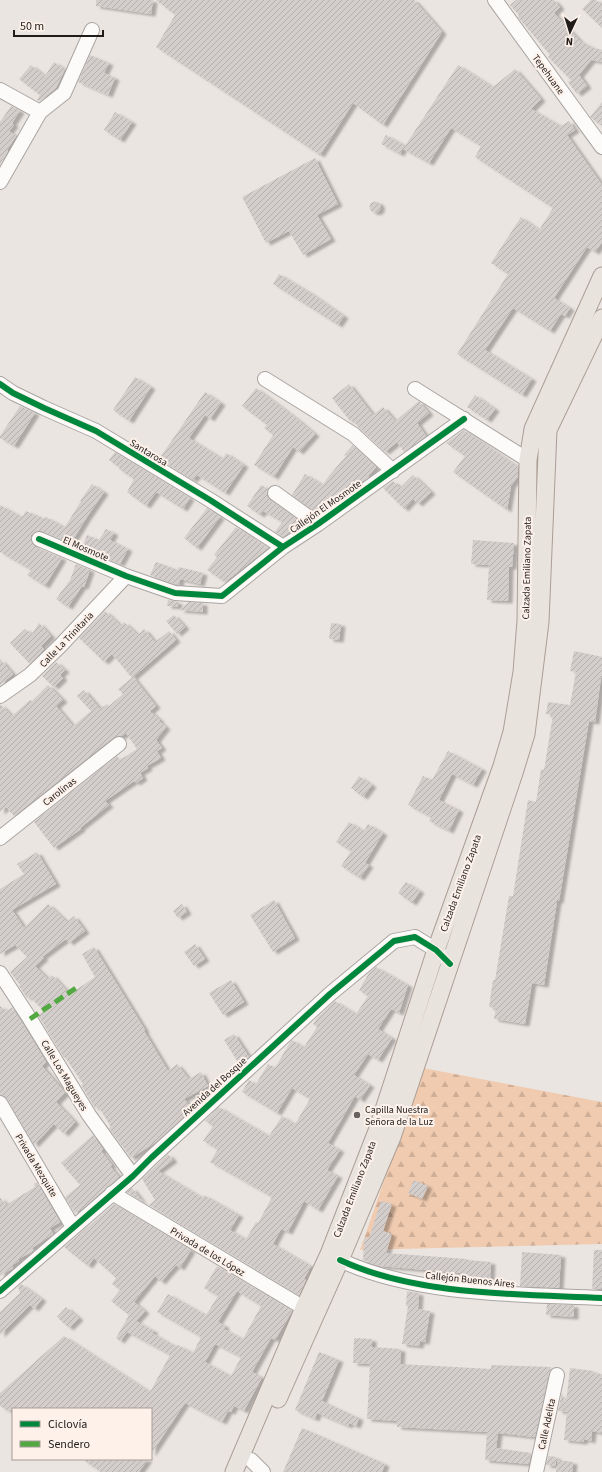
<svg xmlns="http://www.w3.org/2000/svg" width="602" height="1472" font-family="'Source Sans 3',sans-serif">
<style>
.forest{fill:url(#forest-firs)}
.building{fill:url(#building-hatch);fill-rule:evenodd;filter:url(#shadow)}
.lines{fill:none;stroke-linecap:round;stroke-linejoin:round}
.minor-casing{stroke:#aaa5a2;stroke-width:16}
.major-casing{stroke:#aa9e95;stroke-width:19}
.minor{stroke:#fcfbfa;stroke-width:14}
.major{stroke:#e9e3de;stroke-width:17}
.quiet{stroke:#52a942;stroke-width:5;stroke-dasharray:10 5;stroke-linecap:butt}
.cycleway-casing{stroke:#fdf1ea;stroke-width:8}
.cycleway{stroke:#00873e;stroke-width:6}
.poi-dot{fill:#676260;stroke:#fdf1ea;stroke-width:1.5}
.labels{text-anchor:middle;stroke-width:4;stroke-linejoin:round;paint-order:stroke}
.street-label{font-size:10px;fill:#201c1a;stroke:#fdf1ea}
.poi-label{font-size:10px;fill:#201c1a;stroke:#fdf1ea;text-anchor:start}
</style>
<defs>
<pattern id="forest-firs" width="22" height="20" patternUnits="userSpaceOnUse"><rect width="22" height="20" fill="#f0cbb0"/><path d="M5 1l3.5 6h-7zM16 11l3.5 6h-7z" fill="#ceae97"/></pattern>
<pattern id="building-hatch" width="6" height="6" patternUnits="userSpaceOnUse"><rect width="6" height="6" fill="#d3cecb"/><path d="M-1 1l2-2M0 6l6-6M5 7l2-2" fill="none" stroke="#b5b0ae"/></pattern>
<filter id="shadow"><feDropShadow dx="4.5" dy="2.5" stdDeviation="1" flood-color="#0004"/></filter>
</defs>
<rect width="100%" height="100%" fill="#ebe5e1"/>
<path class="forest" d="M423,1068L602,1102V1244L360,1250Z"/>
<path class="building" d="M96,0H153L151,14L96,6Z
M156,0H414L442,32L383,125L353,103L320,155L156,47L175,15Z
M516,0H554L560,7L554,13L580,41L594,48L602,50V62L591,60L579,75L587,86L577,94L568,82L571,80L548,57L550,55L518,17L519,15L510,5Z
M591,0H596L602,6V28L582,9Z
M90,55L109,63L104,73L115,78L108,95L78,82Z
M54,62L65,69L56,88L40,101L37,100L40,95L19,79L31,65L45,76Z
M458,65L493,87L515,69L541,99L531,109L561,126L569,121L575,130L567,135L602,185V242L595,252L587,247L554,298L570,308L565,316L561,314L550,331L513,308L485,350L532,379L522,395L457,354L508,274L491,263L521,217L539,230L553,208L475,157L481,146L451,128L429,163L403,149Z
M602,102V126L590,117Z
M11,106L20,111L12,123L14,125L9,131L16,136L7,150L8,151L0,165V122Z
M115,112L132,122L120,140L104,130Z
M386,135L404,145L400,154L381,144Z
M315,158L338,204L317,215L331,239L303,255L289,231L266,243L242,197Z
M369.5 207a5.5 5.5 0 1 1 11 0a5.5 5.5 0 1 1-11 0Z
M279,274L309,292L344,316L338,325L273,284Z
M135,377L151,387L129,421L113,410Z
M349,384L373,415L383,407L395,421L419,401L429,413L417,423L426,436L404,452L397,442L385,452L359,428L352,419L350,421L332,398Z
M256,388L297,419L315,434L299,452L293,447L274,477L254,465L273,435L264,428L267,425L242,406Z
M205,392L221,403L210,419L205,415L189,438L223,459L226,453L244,465L225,493L197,475L193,480L159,459Z
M475,395L495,409L487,420L467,407Z
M20,406L35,413L14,446L0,438V436Z
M464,430L518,467V476L511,486L507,510L453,472L465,456L446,443Z
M353,445L376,467L368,476L369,477L318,514L292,495L305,474L323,485L328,477L346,456L344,455Z
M115,452L190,498L183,509L156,492L146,506L127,492L134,479L119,469L120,468L109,460Z
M413,475L431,492L418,504L413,499L404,509L383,488L393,481L400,488Z
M92,484L104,492L87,517L71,543L42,531H38L31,535V540L35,547L62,558L45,586L27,575L31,570L0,552V505L22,517L26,511L45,519L46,517L65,527L81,501H80Z
M261,485L268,489L267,496L270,500L297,520L290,531H291L283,537L275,532L282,522L263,511L260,515L247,506Z
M207,508L220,517L197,548L184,538Z
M236,527L268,548L225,582L207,570L217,557L214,555Z
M106,529L114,533L110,540L128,549L120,564L82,548L87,535L99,540Z
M473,540L514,543L512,567H509L508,601L487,600L489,565L471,564Z
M156,562L178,570L179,567L203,573L200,584L180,579L179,585H177L150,575Z
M76,564L90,570L84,587L82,586L68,607L56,599L70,580Z
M168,600L178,602V607L167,606Z
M189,602L203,603V612L179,610Z
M105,611L121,626L124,622L138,635L144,629L155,642L169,631L176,640L132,678L112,654L104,662L79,638Z
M174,615L185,627L177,634L166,621Z
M39,623L51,636L41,646L44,649L30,664L10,643L25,629L32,634Z
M331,623L341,624L339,640L329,639Z
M574,651L602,657V678H601L595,722L589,721L559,901H557L544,985L532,983L525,1024L494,1019L496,1008L489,1007L493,980H495L509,896H513L528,800L536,802L541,769L544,770L553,715L546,714L548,702L570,705L576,672L570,671Z
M0,659L13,674L0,685Z
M56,662L65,670L60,675L63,678L54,687L42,676Z
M133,677L156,706L150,711L160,720L159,721L166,727L156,740L162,748L157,751L161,758L147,766L148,768L140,773L143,778L136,783L134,781L105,801L109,805L80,828L81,829L54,848L34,822L117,756L120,760L137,749L126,733L122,736H118L114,737L14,816L6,807L0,812V704L12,716L30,700L32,701L48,685L63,700L56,706L73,726L91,711L77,696L84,690L100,709L107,704L109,706L123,694L118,689Z
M448,751L482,769L473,785L452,774L439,800L459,810L449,831L429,821L431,817L408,805L423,776L432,780Z
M359,776L372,785L363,797L351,788Z
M349,822L364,831L368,824L383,833L365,863L369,865L360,878L341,866L351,851L336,842Z
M37,852L56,884L12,910L24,928L48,904L67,922L74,916L85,931L69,943L66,939L42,957L44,958L35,966L48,979L52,975L70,994L95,977L82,954L94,947L145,1030L144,1031L168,1071L177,1064L189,1079L201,1072L208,1086L184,1099L192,1109L156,1142L131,1158L109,1128L111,1127L98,1106L95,1108L81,1085L83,1084L65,1057L64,1058L38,1015L44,1011L29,996L27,998L19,986L20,985L10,972L27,957L15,945L0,954V889L24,874L17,864Z
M406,882L420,891L412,903L398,893Z
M274,900L295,938L273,952L250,915Z
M182,904L187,912L178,918L173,911Z
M195,944L205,959L194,966L184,952Z
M376,967L408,985L399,1013L391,1009L378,1029L392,1038L378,1060L368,1054L354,1075L370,1085L360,1100L355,1096L328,1143L340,1150L327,1170L338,1176L318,1210L304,1201L288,1232L281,1229L273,1244L311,1266L304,1279L306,1280L299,1295L149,1205L155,1200L142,1179L168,1154L173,1160L158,1171L203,1198L204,1195L239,1215L230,1230L246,1239L256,1222L258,1223L272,1197L210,1162L218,1149L203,1141L213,1126L205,1121L219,1107L269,1136L282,1116L295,1124L310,1099L292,1088L277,1113L242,1092L249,1080L256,1084L268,1064L275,1068L289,1044L292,1040L304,1047L317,1027L313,1024L317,1018L335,1001L356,1014L368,996L359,990L369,973Z
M231,980L244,1002L223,1015L209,993Z
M0,1006L7,1011L12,1007L23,1024L46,1062L42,1066L65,1093L56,1102L75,1122L64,1134L54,1124L34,1145L7,1099L4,1096L0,1095Z
M234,1034L249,1057L239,1064L224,1040Z
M93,1135L103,1149L101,1151L112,1165L110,1166L119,1177L83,1208L75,1213L65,1197L80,1185L61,1163Z
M414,1180L428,1186L422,1199L408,1193Z
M37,1182L60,1222L50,1228L53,1234L32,1248L34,1251L18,1259L19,1261L12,1265L13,1268L0,1276V1197L6,1205L35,1187L34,1184Z
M132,1188L143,1202L127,1192Z
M381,1201L392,1204L383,1231L392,1234L386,1253L467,1259V1260L491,1262L490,1280H479V1283L466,1282V1278H460V1273L380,1266L363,1260L364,1238H369Z
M114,1204L191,1250L180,1268L176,1265L161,1282L155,1276L134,1302L145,1311L136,1321L154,1331L152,1333L177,1347L178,1345L193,1353L201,1337L157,1312L168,1294L206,1315L218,1296L204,1288L217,1266L292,1311L275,1340L271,1338L252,1372L262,1377L244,1411L234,1406L231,1412L228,1411L222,1422L185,1403L151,1454V1409H13V1414L0,1406V1393L64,1336L150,1392L170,1355L127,1332L120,1341L116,1338L129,1315L111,1301L120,1290L112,1284L116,1278L94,1258L88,1266L64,1247ZM237,1291L261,1306L243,1339L224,1329L225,1326L218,1322ZM215,1344L241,1357L231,1376L205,1362Z
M594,1250H602V1289H592Z
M522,1252L561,1255L559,1288L520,1286Z
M21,1284L42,1299L34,1309L30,1305L0,1335V1312L20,1293L18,1287Z
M407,1291L419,1293L418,1309L430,1311L425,1342L420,1341L419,1346L402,1344L408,1306H406Z
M547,1304L574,1305V1317L546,1315Z
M66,1307L79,1318L69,1328L57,1317Z
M354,1338L372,1339V1347L401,1349L400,1364L491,1369V1365L551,1367L535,1437L498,1433L496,1448L531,1453L529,1464L485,1460L487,1432L397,1427V1421L367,1419L370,1364L353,1363Z
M319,1352L339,1360L322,1401L359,1418L356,1426L349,1423L348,1426L317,1413L315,1419L295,1410Z
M570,1368L593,1371V1373L602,1374V1433L592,1431L591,1441L584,1439L583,1442L564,1440L567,1412L558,1411L562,1393L566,1403Z
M302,1428L385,1464L382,1472H283Z
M548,1456L557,1457L555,1466L546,1465Z
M82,1459H148L139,1472H101Z
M558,1460L573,1462L572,1472H556Z"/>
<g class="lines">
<g class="minor-casing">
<path id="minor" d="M495,0L602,147
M0,90L40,112
M0,182L40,112L64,93L92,30
M265,379L353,434L393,471
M0,384L13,393L44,408L96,431L210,500L283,547
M415,389L528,460
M275,493L318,524
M39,539L126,576L175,593L222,596L283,547L318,524L464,419
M0,696L30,675L60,646L126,576
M0,838L119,744
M0,973L30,1019L89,1115L133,1176
M0,1103L73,1227
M112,1193L304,1308
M340,1260C416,1296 519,1294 602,1298
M0,1291L133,1176L151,1158L330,994L394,941L415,937L436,950L443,957
M251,1460L263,1472
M536,1472L557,1375"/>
</g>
<g class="major-casing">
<path id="major" d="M278,1399L340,1260L392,1137L514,773L526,734L540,622L548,430L602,318
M234,1472L304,1308L329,1254L377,1131L436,950L502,766L512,732L522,672L526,621L528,460L533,429L602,276"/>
</g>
<use href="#minor" class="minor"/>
<use href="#major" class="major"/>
<path class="quiet" d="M30,1019L76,988"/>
<g class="cycleway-casing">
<path id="cycleway" d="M0,384L13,393L44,408L96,431L210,500L283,547
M39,539L126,576L175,593L222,596L283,547L318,524L464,419
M340,1260C416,1296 519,1294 602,1298
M0,1291L133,1176L151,1158L330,994L394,941L415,937L436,950L450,964"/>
</g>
<use href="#cycleway" class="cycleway"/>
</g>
<circle class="poi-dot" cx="357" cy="1115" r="4"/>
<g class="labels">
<g class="street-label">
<text transform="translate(549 74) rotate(54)" y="4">Tepehuane</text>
<text transform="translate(149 452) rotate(31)" y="4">Santarosa</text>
<text transform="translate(325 506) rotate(-35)" y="4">Callejón El Mosmote</text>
<text transform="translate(86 548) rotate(23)" y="4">El Mosmote</text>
<text transform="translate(526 568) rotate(-89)" y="4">Calzada Emiliano Zapata</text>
<text transform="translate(66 639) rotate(-46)" y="4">Calle La Trinitaria</text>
<text transform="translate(59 791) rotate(-38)" y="4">Carolinas</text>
<text transform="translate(460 883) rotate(-70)" y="4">Calzada Emiliano Zapata</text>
<text transform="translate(65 1075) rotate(59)" y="4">Calle Los Magueyes</text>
<text transform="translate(214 1086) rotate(-42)" y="4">Avenida del Bosque</text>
<text transform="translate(37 1165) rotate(59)" y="4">Privada Mezquite</text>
<text transform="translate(354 1189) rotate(-69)" y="4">Calzada Emiliano Zapata</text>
<text transform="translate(208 1251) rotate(31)" y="4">Privada de los López</text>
<text transform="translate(470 1279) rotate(6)" y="4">Callejón Buenos Aires</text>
<text transform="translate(546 1424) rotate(-78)" y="4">Calle Adelita</text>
</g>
<g class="poi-label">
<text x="365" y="1113">Capilla Nuestra<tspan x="365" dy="12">Señora de la Luz</tspan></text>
</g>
</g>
<rect x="12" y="1408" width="140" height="52" fill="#fdf1ea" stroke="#a59c97"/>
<rect x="20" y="1421" width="20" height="6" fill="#00873e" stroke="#a59c97"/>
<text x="48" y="1428" font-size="12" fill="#201c1a">Ciclovía</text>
<rect x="20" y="1441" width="20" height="6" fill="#52a942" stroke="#a59c97"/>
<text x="48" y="1448" font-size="12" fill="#201c1a">Sendero</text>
<g transform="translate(570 32) rotate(184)" stroke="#fdf1ea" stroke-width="3" paint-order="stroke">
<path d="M0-3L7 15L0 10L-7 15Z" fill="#201c1a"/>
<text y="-6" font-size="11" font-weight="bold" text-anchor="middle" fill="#201c1a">N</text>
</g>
<path d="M14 30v6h89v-6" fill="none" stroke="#201c1a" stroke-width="2"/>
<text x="20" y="30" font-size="12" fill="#201c1a" stroke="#fdf1ea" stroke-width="3" paint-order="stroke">50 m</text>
</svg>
